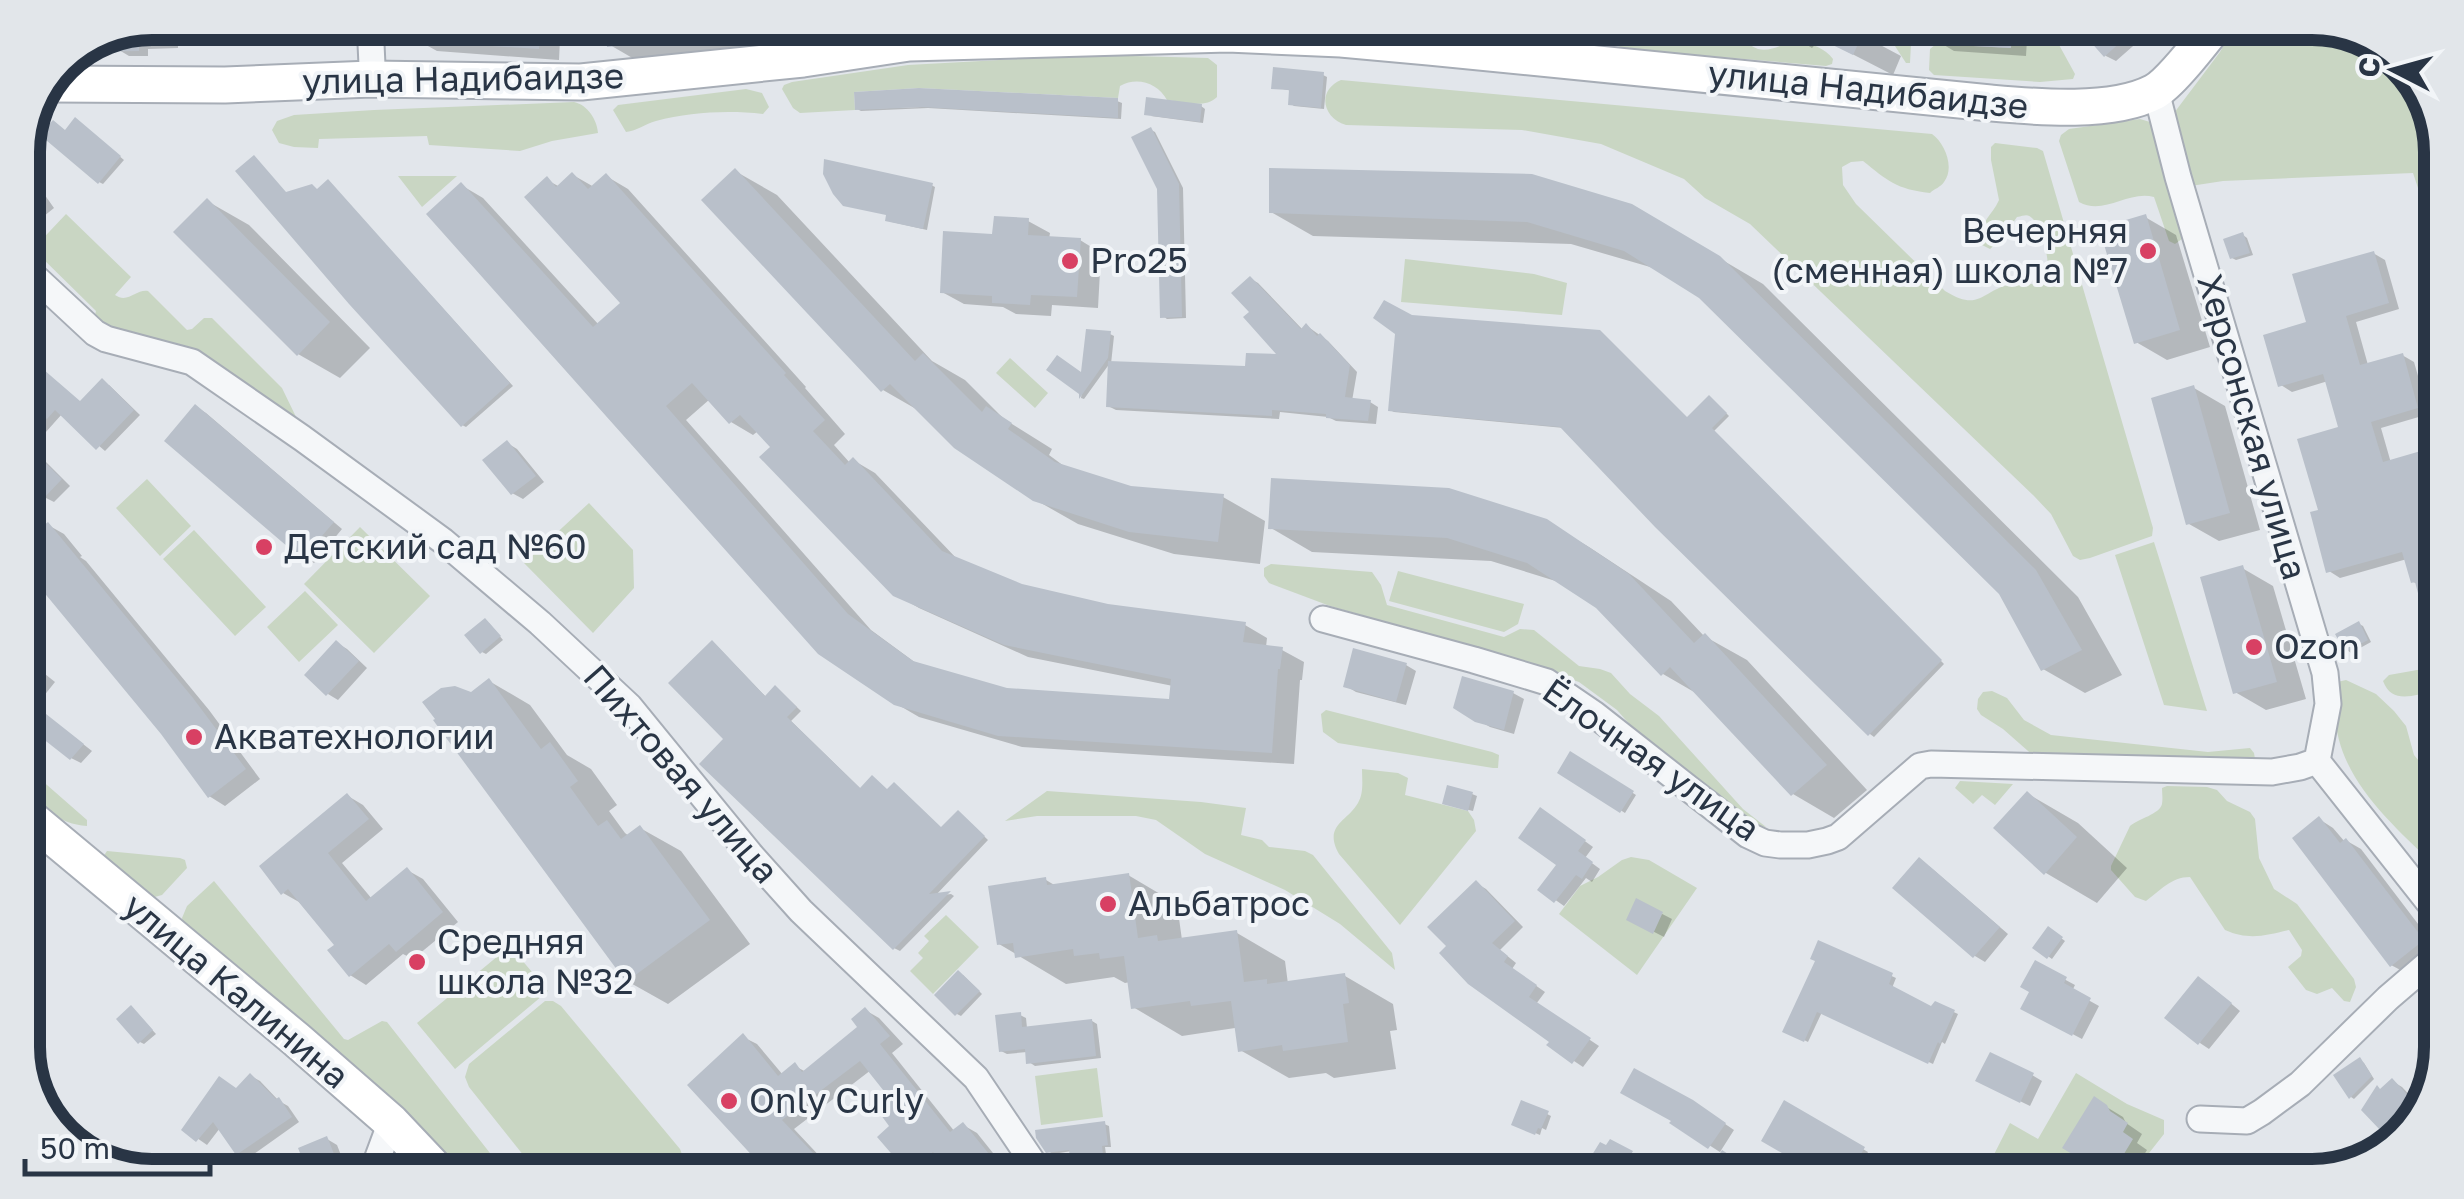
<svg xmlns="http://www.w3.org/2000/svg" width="2464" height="1199" font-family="'Golos Text',sans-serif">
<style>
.green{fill:#c9d6c3}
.shadow{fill:#0003;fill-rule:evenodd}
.building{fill:#b9c0ca;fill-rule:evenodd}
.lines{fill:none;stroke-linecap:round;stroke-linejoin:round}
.minor-casing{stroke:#a7adb6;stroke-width:29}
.secondary-casing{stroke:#a7adb6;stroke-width:39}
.minor{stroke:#f5f7f9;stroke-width:25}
.secondary{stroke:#fff;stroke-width:35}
.poi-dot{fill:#d84063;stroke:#f2f5f8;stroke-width:4}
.labels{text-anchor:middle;stroke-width:8;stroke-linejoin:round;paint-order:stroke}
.street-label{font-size:35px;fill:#293545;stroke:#f2f5f8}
.poi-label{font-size:35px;fill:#293545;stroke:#f2f5f8;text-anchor:start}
.rim{fill:none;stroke:#293545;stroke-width:12}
</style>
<rect width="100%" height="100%" fill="#e2e6eb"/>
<path class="green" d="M1653,23H1727C1736,31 1746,45 1758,49C1770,52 1779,45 1790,43C1805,40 1824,47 1833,59L1832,64L1826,66L1625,49L1613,44L1611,40L1615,29L1626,27L1644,29Z
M1880,23H1912L1910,63H1906Z
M2012,23H2047L2075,74L2073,79L2040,82L1934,75L1929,70L1930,49L1936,44L2010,48Z
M2236,23H2312L2369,36L2420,80L2441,144L2440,214H2429L2424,206L2413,173L2223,181L2184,187L2171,117L2220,52Z
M1095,55L1208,58L1217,65V97C1205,109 1183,102 1167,100C1158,83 1137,76 1120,86L1118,98L919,88L854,92L855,110L800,113L793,108L782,89L784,85L792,82L908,65Z
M1341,80L1932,134C1945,143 1955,168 1944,182C1941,187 1934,189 1930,193C1896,189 1888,181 1863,161L1851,162L1842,167L1843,185L1856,204L1945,291C1981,313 1981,290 2014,283C2026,280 2034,288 2046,283C2052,270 2044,230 2033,219C2027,213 2025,216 2017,217L2002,238L1990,249L1982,245C1978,221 1991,218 1999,200L1991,160V147L1995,143L2037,148L2043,151L2153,528L2152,536L2090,558L2080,560L2073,556L2051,514L2034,496L1750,224L1705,198L1684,179L1601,144L1522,130L1346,125C1322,118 1317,90 1341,80Z
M746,89L762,93L769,107L763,114C728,110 690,112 656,121C645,124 637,131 626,132L613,110L618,105Z
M574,102C588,105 597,120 598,133L552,141L520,151L429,145L427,136L319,139L318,148L294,147L279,143L272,130L277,121L294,115L374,110Z
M2140,119L2150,122L2162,133L2186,236L2175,244L2169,241L2154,197C2128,190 2104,216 2079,202L2059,141L2061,135L2069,129Z
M398,176H457L422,207Z
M66,214L131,277L115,295C128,304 136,289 148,291L187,330L192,329L204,318H212L282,388L298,421L197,351L109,328L95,315L96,311L33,249Z
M1405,259L1534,274L1567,283L1562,315L1401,302Z
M1010,358L1048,393L1035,408L996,373Z
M147,479L191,526L160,556L116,508Z
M589,503L633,550L634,588L593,633L524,563Z
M360,527L430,596L374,653L304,584Z
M194,530L266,607L235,636L163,559Z
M2154,542L2207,711L2164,705L2115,555Z
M1271,564L1372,572L1381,585L1387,605L1504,637L1520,629L1534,630L1579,666L1600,669L1611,673L1630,694L1659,716L1743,809L1766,827L1751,824L1646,743L1617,710L1579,682L1489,652L1330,606L1269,583L1264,576V568Z
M1398,571L1524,604L1518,624L1504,632L1389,601Z
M305,591L338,625L299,662L267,627Z
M2434,667V691C2414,695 2392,705 2383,681L2389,675Z
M2346,680L2376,694L2394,711L2406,726L2414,755L2433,778L2432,863C2390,822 2337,777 2335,713C2335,703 2336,692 2337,682Z
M1992,691L2007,698L2024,720L2051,735L2208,752L2250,748L2254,753L2255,759L2035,757L2003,729L1981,715L1977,709L1978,699L1983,692Z
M1326,710L1492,752L1499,755L1498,768H1493L1338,743L1323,732L1321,714Z
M23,764L87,820V826C58,824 44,807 23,789Z
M1362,769L1398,773L1408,778L1405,795L1468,811L1474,820L1476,831L1400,925L1339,854C1323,825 1347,822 1358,803C1364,793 1362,780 1362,769Z
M1960,781L2013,784L1995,805L1982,795L1973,804L1955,788Z
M2167,786L2207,787L2217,790L2227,801L2250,812L2255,819L2259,858L2274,889L2297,904L2354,979L2356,987L2350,1002L2344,1001L2332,988L2317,994L2306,990L2288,967L2301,956L2302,950L2289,930C2266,935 2250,941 2225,930L2190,877C2171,877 2160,891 2146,901L2135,897L2111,870V866L2130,826C2138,819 2160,814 2162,804C2163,798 2162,793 2162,788Z
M1047,791L1201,802L1246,808L1241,835L1262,840L1269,847L1305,851L1313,855L1392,953L1395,970L1340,924L1285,890L1205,854L1156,820L1136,816H1037L1005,821Z
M107,851L180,858L185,860L187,868L162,895L151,898L103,857Z
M1631,857L1649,860L1697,888L1637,975L1559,914L1580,886L1598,877L1622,860Z
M214,881L344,1039L348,1040L382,1021L387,1022L508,1176H459L399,1111L185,930L182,918L187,906Z
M946,915L979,947L933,994L910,971L923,958L918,953L929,941L924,936Z
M510,946L548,991L455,1069L417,1023Z
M545,1001H553L561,1006L680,1149C686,1162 678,1169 668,1176H540L469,1087L465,1077L469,1064Z
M1097,1068L1103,1117L1041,1125L1035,1076Z
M2076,1073L2127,1104L2164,1120V1134L2131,1176H1983L2010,1123L2038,1139Z"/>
<path class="shadow" d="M152,23H178V48L148,49V56H129L119,50V36Z
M418,23H589L600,28L599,41L560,39L559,60L437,51L417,40Z
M608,23H764L767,51L641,63L610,45Z
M808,23H917L829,37Z
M1468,23H1602L1600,39L1477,28Z
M1771,23H1839L1901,56L1893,75L1821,38L1812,48Z
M1940,23H2028L2026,56L1954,51L1939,42Z
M2076,23H2154L2157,25L2116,61L2106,56Z
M1323,75L1327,77L1324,109L1294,106L1290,103L1292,91L1274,87Z
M1117,101L1122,103L1121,119L928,108L861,111L857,109Z
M1201,106L1205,109L1203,123L1151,116Z
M80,123L124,160L103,184L99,182L66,132Z
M1151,130L1155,132L1183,188L1186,318L1167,319L1163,316L1160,188Z
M735,171L777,195L932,361L965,380L1004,419L1052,449L1049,455L1068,469L1130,488L1223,497L1265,521L1260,564L1174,554L1078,524L1034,499L923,413L883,390Z
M573,175L594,187L606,176L628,189L806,387L805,388L845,434L834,445L850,463L853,460L875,473L958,560L1022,587L1107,606L1245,625L1267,638L1266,647L1282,650L1304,662L1302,680H1300L1294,764L1022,747L919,717L895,703L461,185L483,198L599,325L623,303L547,180L560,187ZM710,399L731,422L753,435L758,431L895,594L919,608L1028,657L1173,686L1171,702L1007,690L920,666L871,630L686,420Z
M329,182L513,386L466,427L462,425L287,194L318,192Z
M32,185L42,191L54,208L23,233V192Z
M931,185L935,187L927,230L892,222Z
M207,201L249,225L370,348L340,378L298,354Z
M1631,206L1763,284L2078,597L2122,675L2085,693L2043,669L2001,593L1700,296L1657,269L1571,244L1313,236L1271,212Z
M2145,217L2176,235L2210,347L2167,360L2136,342Z
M1028,221L1050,233L1049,239L1080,240L1101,253L1098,308L1052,305L1051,316L1016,314L1003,307L964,304L942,292L995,237Z
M2243,235L2247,238L2253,255L2236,260L2232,258Z
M2373,253L2385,260L2399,309L2356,322L2368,365L2402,355L2414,362L2429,414L2381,428L2391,463L2430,451L2437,455L2436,507L2428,509L2436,535L2435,613L2418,584L2413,582L2407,559L2340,578L2329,571L2321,512L2342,429L2328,381L2292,392L2281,385L2309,324Z
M1251,279L1258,283L1303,330L1307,326L1328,341L1357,372L1352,401L1370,402L1378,407L1376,424L1336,421L1328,417L1280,412L1279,419L1116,410L1108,406L1110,363L1084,399L1081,398L1084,376L1110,334L1114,336L1111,364L1248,369L1282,357L1253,312Z
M1411,317L1688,419L1713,400L1729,416L1714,431L1944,664L1874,737L1870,734L1656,525L1564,428L1394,412L1390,410Z
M36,366L81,403L109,385L140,415L105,451L62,414L29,451L42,458L70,486L54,502L44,497L23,476V462L31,453L23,448V382Z
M2194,388L2225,406L2260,530L2219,541L2189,524Z
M196,407L206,413L342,529L314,563L304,557Z
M507,443L517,449L544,482L523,499L512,493Z
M1546,522L1589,547L1671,601L1704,636L1747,660L1867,790L1834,818L1793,794L1701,696L1663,674L1598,607L1562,583L1491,561L1312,552L1271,528Z
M48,525L64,534L82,556L80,557L86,561L209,710L260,779L225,806L209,796L163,732L23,563V545Z
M2242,568L2273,586L2306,699L2266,710L2235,692Z
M489,623L503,640L486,654L482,652Z
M2359,624L2363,626L2371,642L2351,653L2347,650Z
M23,633L41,648L30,662L55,682L39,702L23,692Z
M337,643L347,649L367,668L338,700L328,694Z
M717,646L767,698L780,691L801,711L791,721L862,790L943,829L963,816L988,840L935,896L951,894L954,896L900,951L894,948L727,739Z
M1406,665L1416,671L1406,705L1356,692L1346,686Z
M1463,680L1513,693L1524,699L1514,734L1490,727L1456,707Z
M489,681L530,705L567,755L591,769L617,805L609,811L625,833L629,836L640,828L681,851L750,944L668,1004L627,981L472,694Z
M51,719L92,751L81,763L71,758Z
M2433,738V759L2423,746Z
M1571,754L1636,795L1625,813L1560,772Z
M1472,794L1477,796L1473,811L1449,805Z
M2028,794L2078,823L2127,868L2097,903L2046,873L1996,828Z
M348,796L363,805L383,829L342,863L372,899L407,870L423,879L458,922L413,959L403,954L366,985L350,975L337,945L299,902L283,893Z
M1549,815L1593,847L1585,858L1600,869L1592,882L1586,878L1564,906L1540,889L1560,865Z
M2319,819L2333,828L2345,842L2347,841L2361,849L2431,941L2430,954L2406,973L2391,965Z
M1929,866L2008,934L1985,962L1975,956Z
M1128,875L1177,904L1182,940L1237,933L1285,961L1288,984L1345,976L1393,1004L1397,1030L1390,1031L1396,1069L1334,1078L1326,1073L1289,1078L1240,1050L1237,1030L1235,1028L1182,1036L1133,1007L1130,982L1125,983L1114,977L1066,984L999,944L1046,880L1056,886Z
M1476,883L1486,889L1523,927L1500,950L1516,963L1512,969L1545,992L1536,1004L1599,1046L1583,1067L1550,1045L1552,1041L1449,946Z
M1637,901L1672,919L1664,937L1629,919Z
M23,912L39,928L23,944Z
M2049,929L2065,941L2052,959L2035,947Z
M1820,944L1896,978L1892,988L1932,1009L1936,1004L1958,1014L1945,1044L1942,1042L1933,1064L1822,1012L1808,1042L1786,1031L1818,961Z
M2036,964L2075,985L2072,991L2099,1006L2082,1039L2023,1008L2032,991Z
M963,975L982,994L961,1016L957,1014Z
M2209,985L2240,1011L2209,1049L2200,1043Z
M865,1010L879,1018L903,1044L892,1053L955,1132L963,1125L977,1133L1001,1163L995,1168L1001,1176H956L944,1162L928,1176H919L911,1172L893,1126L895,1101L871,1070L794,1129L826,1163L812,1176H775L690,1085L743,1037L757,1044L783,1075L795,1066L806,1072L861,1027Z
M135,1011L156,1034L144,1044L140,1042Z
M1020,1015L1026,1018L1027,1028L1092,1021L1097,1024L1101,1058L1035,1066L1029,1062L1027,1052L1007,1054L1001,1051Z
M2360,1060L2364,1063L2374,1079L2354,1099L2351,1097Z
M2032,1075L2042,1081L2030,1106L1989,1086Z
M251,1076L260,1081L279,1101L288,1106L299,1122L247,1159L238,1153L220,1128L207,1145L184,1129L237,1090Z
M2392,1081L2402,1087L2421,1107L2393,1135L2383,1129L2382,1090Z
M2095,1100L2123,1117L2126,1123L2142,1134L2137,1143L2147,1150L2131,1176L2121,1173L2120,1176H2115L2066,1147Z
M1785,1104L1868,1152L1854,1176H1827L1764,1140Z
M1703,1109L1734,1130L1720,1152L1745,1167L1740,1176H1728L1714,1168L1723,1154L1673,1122Z
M1547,1114L1551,1116L1546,1130L1542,1128L1540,1135L1519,1126Z
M1104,1124L1109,1126L1111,1147H1105L1106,1154L1086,1176H1075L1072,1151L1053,1154L1048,1151Z
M327,1139L337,1145L348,1173L339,1176H312L301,1149Z
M1611,1142L1640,1159L1631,1176H1582L1601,1146L1607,1149Z
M1256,1160L1266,1166L1279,1176H1243Z
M1492,1165L1514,1174L1519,1176H1487Z
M2209,1165L2219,1171L2228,1176H2202Z"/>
<path class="building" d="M152,22H169V44H139V51L83,52Z
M415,22H541L539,49L414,41Z
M605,22H712L713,36L607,47Z
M1786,22H1845L1864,31L1853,55Z
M1937,22H2012L2011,48L1936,44Z
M2073,22H2143L2104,57Z
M1273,67L1324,72L1321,108L1288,105L1289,90L1271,89Z
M919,88L1118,98V118L922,107L855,110L854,92Z
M1146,97L1202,104L1200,122L1144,115Z
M75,117L121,156L98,184L40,135L53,120L65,130Z
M1151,127L1179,184L1182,317L1160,318L1157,189L1131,137Z
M254,155L286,192L312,184L317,189L328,179L510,383L461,427L349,304L235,171Z
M824,159L933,183L923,229L885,221L886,215L843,206L833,194L823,174Z
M735,168L915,361L923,353L982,412L986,406L1012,423L1008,429L1055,462L1131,486L1224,494L1218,542L1129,532L1033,501L954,448L890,384L881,392L701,200Z
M1269,168L1532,174L1632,204L1720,256L2036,570L2082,650L2041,671L1999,594L1699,298L1624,251L1527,222L1269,213Z
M23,171L46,201L23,220Z
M572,172L588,189L606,173L786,373L784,375L825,420L813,431L845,465L853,457L942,551L1022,584L1108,604L1246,622L1243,642L1283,647L1280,669H1278L1272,753L998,736L894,705L818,654L426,214L461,182L593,327L620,303L524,197L547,176L556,187ZM692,383L729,424L740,415L770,447L759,457L893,596L1004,645L1171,679L1169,699L1007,688L913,661L848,614L666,406Z
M207,198L330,322L297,356L173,232Z
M2146,214L2180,330L2134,344L2099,228Z
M994,216L1029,218L1028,235L1081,238L1077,297L1031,295L1030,305L992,303V296L940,293L943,231L992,234Z
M2243,232L2250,253L2230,259L2223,239Z
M2374,251L2389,303L2346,316L2360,365L2403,353L2418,408L2371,422L2383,462L2431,448L2437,470V498L2418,503L2436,560L2435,634H2429L2415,582L2411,583L2402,552L2326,573L2310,512L2318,510L2297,439L2338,427L2323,374L2278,387L2263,335L2306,322L2292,274Z
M1250,276L1301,329L1306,323L1317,336L1320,333L1350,365L1345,397L1371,400L1368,421L1326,418V414L1272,410V416L1106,407L1108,361L1245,366L1246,353L1276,354L1243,317L1249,312L1231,293Z
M1384,300L1412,315L1600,330L1687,417L1709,395L1727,413L1712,428L1942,660L1868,736L1655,527L1560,427L1388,411L1395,334L1373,318Z
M1086,329L1111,331L1108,358L1079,399V394L1046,370L1057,355L1081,372Z
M36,363L80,401L102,378L134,410L96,450L55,410L47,419L23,398V378Z
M2194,385L2230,513L2186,525L2151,398Z
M195,404L334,522L302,559L164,441Z
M507,440L536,476L511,495L482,460Z
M23,441L62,479L43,499L23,479Z
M1271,478L1449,488L1547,519L1629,574L1694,643L1705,633L1827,765L1791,796L1670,667L1661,676L1596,608L1527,563L1447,538L1268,529Z
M48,522L193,698L246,769L208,798L161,734L23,567V542Z
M2243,565L2277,682L2233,694L2200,577Z
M485,618L501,636L480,654L464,635Z
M2359,621L2368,640L2345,652L2335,634Z
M336,640L359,661L326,696L304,675Z
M712,640L765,696L775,685L797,707L787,717L860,788L872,775L887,789L894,782L941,827L958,810L985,836L929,894L951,891L893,950L699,764L723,739L668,683Z
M1353,648L1407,663L1396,702L1343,687Z
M23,656L46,675L23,705Z
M1462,676L1514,691L1504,730L1475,722L1453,708Z
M489,678L541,749L550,742L578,781L570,787L598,826L607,820L621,839L640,825L710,920L626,982L433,720L435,719L422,702L441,688L455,686L471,692Z
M41,710L84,744L70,760L28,727Z
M1570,751L1634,791L1620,813L1557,773Z
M1447,785L1473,792L1468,811L1442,804Z
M2027,791L2077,837L2044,875L1993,828Z
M347,793L369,819L328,853L366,901L407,867L443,912L396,952L389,944L349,977L327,950L334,945L288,889L281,895L259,866Z
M1540,807L1586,840L1578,851L1593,862L1582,879L1576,875L1554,903L1537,890L1556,865L1518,838Z
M2319,816L2340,843L2346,838L2424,940L2390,967L2292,838Z
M1919,857L2000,927L1973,958L1892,888Z
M1129,873L1138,938L1157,935L1158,941L1237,930L1244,982L1267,979V984L1345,973L1349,1003L1343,1004L1348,1042L1283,1051L1282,1045L1238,1052L1231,1001L1191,1006L1190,1001L1131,1009L1124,956L1100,959L1099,953L1074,956L1073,949L1015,958L1013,943L997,945L988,886L1046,877L1047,885Z
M1476,880L1515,921L1492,943L1508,956L1504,962L1537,985L1529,997L1591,1038L1572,1064L1546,1045L1549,1042L1468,984L1439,953L1446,946L1427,927Z
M1636,898L1663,912L1653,934L1626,920Z
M2048,926L2063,937L2047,959L2032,948Z
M1818,940L1893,973L1889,984L1931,1006L1935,1001L1955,1010L1940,1044L1938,1042L1928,1064L1817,1012L1804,1042L1782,1032L1815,961L1810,959Z
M2035,960L2067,977L2064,983L2091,998L2072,1036L2020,1009L2029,992L2020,987Z
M958,970L980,991L955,1016L934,995Z
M2198,976L2232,1003L2198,1045L2164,1018Z
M131,1005L153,1030L138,1044L116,1019Z
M865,1007L890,1036L880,1044L950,1132L963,1122L989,1154L982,1160L996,1176H952L933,1152L909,1174L877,1137L889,1126L878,1111L891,1100L860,1061L782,1120L814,1154L790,1176H771L687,1085L743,1033L778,1076L795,1062L802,1072L857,1027L851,1019Z
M1021,1012L1022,1027L1092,1019L1096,1056L1026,1064L1025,1049L999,1052L995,1015Z
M1990,1052L2034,1073L2020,1103L1975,1081Z
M2360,1057L2372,1076L2349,1099L2333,1075Z
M1634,1068L1693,1100L1726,1123L1708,1149L1669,1123L1671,1121L1620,1093Z
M250,1073L276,1099L279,1097L292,1117L236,1155L213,1122L196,1142L181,1130L219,1076L236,1088Z
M2392,1078L2413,1101L2381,1131L2361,1110L2377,1085L2380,1089Z
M2094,1096L2107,1105L2110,1111L2128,1123L2123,1132L2133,1139L2113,1172L2105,1167L2102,1172L2062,1148Z
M1521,1100L1549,1111L1541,1129L1538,1128L1535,1135L1511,1125Z
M1784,1100L1865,1147L1849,1176H1822L1761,1141Z
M1105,1121L1108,1145L1102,1146L1105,1172L1072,1176L1069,1150L1046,1153L1036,1138L1035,1130Z
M327,1136L339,1167L316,1176H309L298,1148Z
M1610,1139L1633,1151L1619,1176H1579L1600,1142L1606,1145Z
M1722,1150L1742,1163L1735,1176H1723L1711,1169Z"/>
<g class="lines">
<g class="minor-casing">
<path id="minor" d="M370,23L372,65L371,79
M2156,91L2178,177L2325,673L2328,704L2317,761L2431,905
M23,266L95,333L106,339L192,362L302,438L443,541L540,623L629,706L750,854L801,911L976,1078L1042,1176
M1323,619L1474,660L1547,682L1594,714L1748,835L1765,843L1780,845H1808L1827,841L1838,837L1920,766L1931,764L2272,772L2300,767L2317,761
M2200,1119L2247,1121L2262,1112L2300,1084L2388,998L2430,962
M371,1176L391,1122"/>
</g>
<g class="secondary-casing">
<path id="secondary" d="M50,84L225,85L371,79L581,82L803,59L909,43L1228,34L1341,39L1429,47L1990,103C2036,107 2112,114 2154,92C2171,83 2204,39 2217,23
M23,812L297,1040L391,1122L442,1176"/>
</g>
<use href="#minor" class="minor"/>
<use href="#secondary" class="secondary"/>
</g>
<g class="poi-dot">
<circle cx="2148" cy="251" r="10"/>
<circle cx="1070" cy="261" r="10"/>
<circle cx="264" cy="547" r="10"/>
<circle cx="2254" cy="647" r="10"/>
<circle cx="194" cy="737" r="10"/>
<circle cx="1108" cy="904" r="10"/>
<circle cx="417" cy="962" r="10"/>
<circle cx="729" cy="1101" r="10"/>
</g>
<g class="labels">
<g class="street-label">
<text transform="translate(463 79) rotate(-1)" y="12">улица Надибаидзе</text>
<text transform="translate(1868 90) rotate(6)" y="12">улица Надибаидзе</text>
<text transform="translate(2252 427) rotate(74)" y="12">Херсонская улица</text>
<text transform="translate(1651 760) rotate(35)" y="12">Ёлочная улица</text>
<text transform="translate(681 774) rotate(49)" y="12">Пихтовая улица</text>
<text transform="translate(236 991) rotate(40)" y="12">улица Калинина</text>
</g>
<g class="poi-label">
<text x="2128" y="243" text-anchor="end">Вечерняя<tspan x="2128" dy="40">(сменная) школа №7</tspan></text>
<text x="1090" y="273">Pro25</text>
<text x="284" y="559">Детский сад №60</text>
<text x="2274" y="659">Ozon</text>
<text x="214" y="749">Акватехнологии</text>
<text x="1128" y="916">Альбатрос</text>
<text x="437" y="954">Средняя<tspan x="437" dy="40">школа №32</tspan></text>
<text x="749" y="1113">Only Curly</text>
</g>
</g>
<path d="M0 0H2464V1199H0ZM152 40H2312A112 112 0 0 1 2424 152V1047A112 112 0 0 1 2312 1159H152A112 112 0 0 1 40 1047V152A112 112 0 0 1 152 40Z" fill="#e2e6ea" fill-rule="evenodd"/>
<path class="rim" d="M152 40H2312A112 112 0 0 1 2424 152V1047A112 112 0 0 1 2312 1159H152A112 112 0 0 1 40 1047V152A112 112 0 0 1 152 40Z"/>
<g transform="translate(2394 70) rotate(276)" stroke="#f2f5f8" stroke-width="8" paint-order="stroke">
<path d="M0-8L18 38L0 25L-18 38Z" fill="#293545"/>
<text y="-15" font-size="28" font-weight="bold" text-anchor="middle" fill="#293545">С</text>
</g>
<path d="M25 1159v15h185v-15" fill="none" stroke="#293545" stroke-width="5"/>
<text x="40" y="1159" font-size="30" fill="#293545" stroke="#f2f5f8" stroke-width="8" paint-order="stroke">50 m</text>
</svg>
